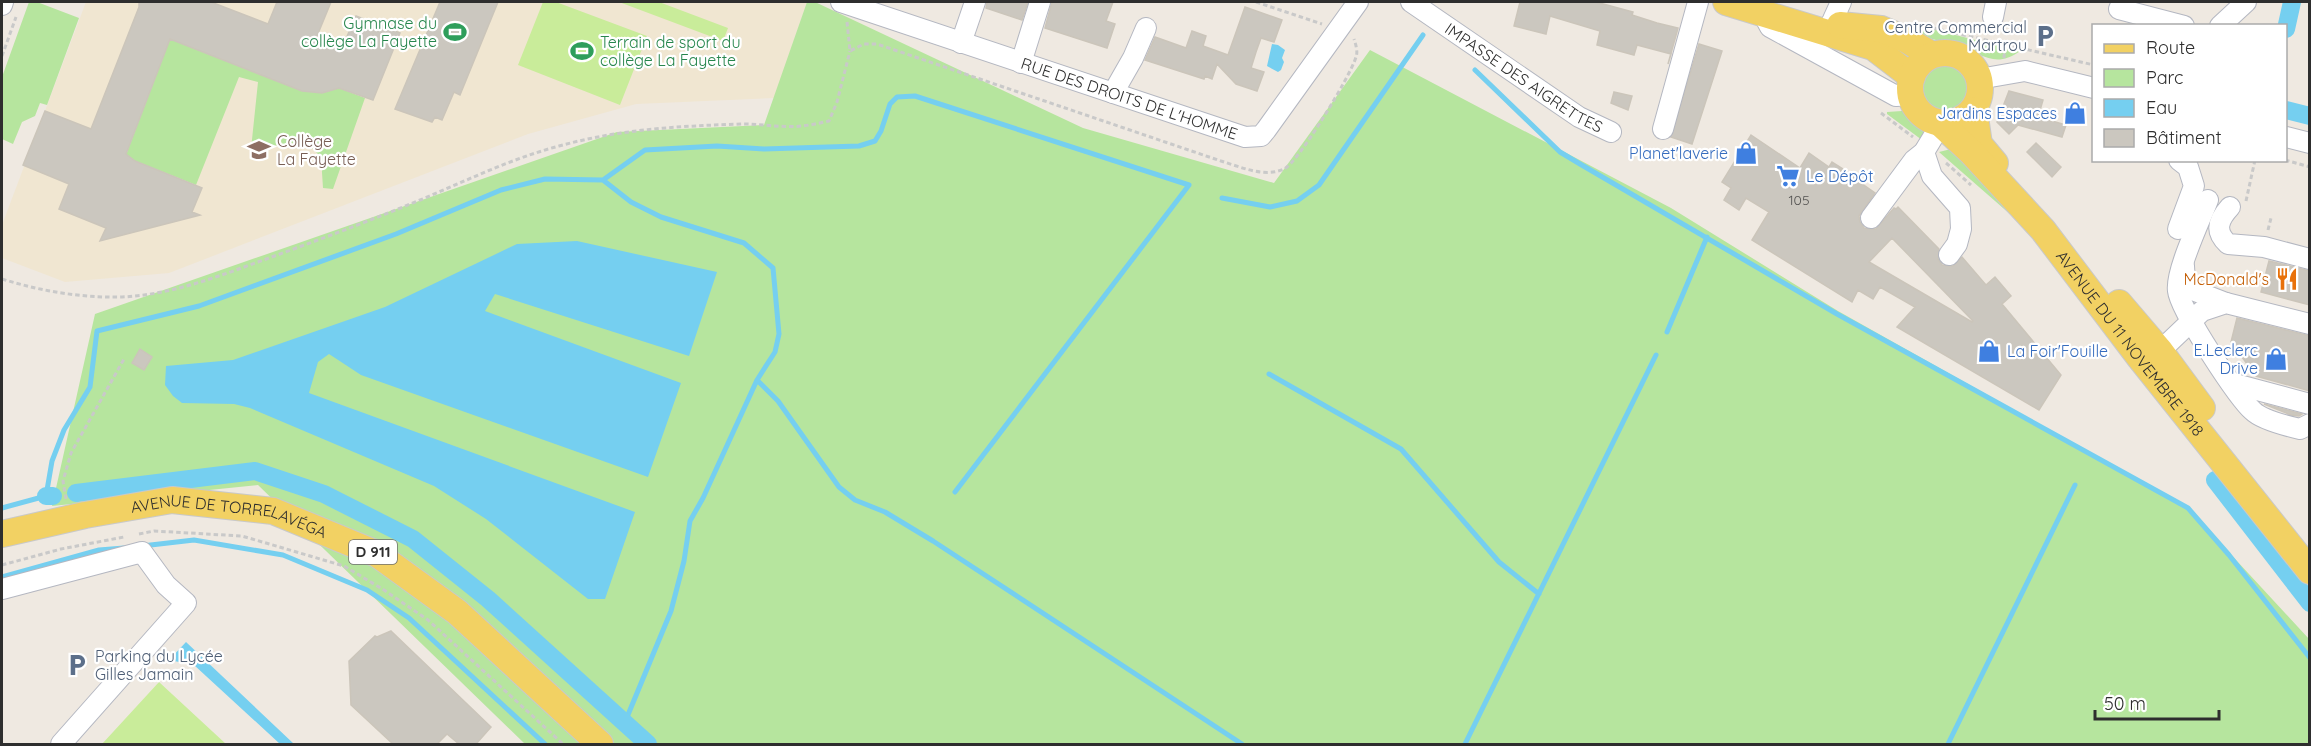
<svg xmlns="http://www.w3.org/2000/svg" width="2311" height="746" font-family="Quicksand,sans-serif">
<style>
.education{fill:#f0e6d1}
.green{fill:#b6e59e}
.pitch{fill:#c9ec9a}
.water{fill:#75cff0}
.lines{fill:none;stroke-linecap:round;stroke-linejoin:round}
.stream{stroke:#75cff0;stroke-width:5}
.canal{stroke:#75cff0;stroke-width:18}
.building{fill:#cbc7bf;stroke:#cbc5ba;stroke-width:1.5;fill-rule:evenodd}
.minor-casing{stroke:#b4b7c1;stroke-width:22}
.major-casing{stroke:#c9c9c9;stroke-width:28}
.path{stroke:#c9c9c9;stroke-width:3;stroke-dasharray:4.5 3;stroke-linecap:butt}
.minor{stroke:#fff;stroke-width:20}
.major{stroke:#f2d163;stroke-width:26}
.labels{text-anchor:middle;stroke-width:4.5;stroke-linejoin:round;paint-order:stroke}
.number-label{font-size:14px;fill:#555452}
.shield{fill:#fff;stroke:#6d6d6d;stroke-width:1.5}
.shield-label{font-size:15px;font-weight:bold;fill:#2e2e2e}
.leisure-label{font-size:16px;fill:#27864d;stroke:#fff;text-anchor:end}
.service-label{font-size:16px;fill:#4e5e75;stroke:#fff;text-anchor:end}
.street-label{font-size:16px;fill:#2e2e2e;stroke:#fff}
.shop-label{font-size:16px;fill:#366cbe;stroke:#fff;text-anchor:end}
.education-label{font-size:16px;fill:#785e54;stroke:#fff;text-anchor:start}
.food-label{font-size:16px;fill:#c56008;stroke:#fff;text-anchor:end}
</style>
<rect width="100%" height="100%" fill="#efe9e1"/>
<path class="education" d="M86,2H807L774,98L636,104L528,134L169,273L65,282L2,258V225Z"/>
<path class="green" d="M29,2H37L79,18L47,105L40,103L35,116L22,122L13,144L2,139V77Z
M807,2H815L1083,128L1274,183L1370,50L1671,208L1838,311L2188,508L2309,639V744H525L258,485L52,506L95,314L617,132L764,125Z
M1923,27L2020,51C1995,69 1983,54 1958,46C1947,43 1936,40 1925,37L1922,34Z
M170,39L322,93L339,88L365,98L333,189L323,188L321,157L310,146L294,143L251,149L258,82L239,77L196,185L120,155L127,152Z
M1920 87a25 25 0 1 1 50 0a25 25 0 1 1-50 0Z
M1902,111L1926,127L1925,140H1922L1887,114V112Z
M1951,149L2007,201L2011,215L1939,152Z"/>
<path class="pitch" d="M543,2H556L647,36L620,105L518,65Z
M619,2H659L728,28L723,41Z
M159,682L226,744H102Z"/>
<path class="water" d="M1272,44L1278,45L1285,50L1282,58L1284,62L1281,70L1278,72L1267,66Z
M577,241L717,272L689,356L495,294L485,311L681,383L648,477L361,375L329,354L318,362L309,393L635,512L605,599H588L486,519L434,486L250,408L234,404L182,403L173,396L165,385L166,366L233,360L385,307L517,244Z
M186,642L294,744H280L194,665L169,660Z"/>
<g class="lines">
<path class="stream" d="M1475,70L1560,152L1580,164L1837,314L2188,508L2229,555L2310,658
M603,180L631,202L661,217L744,243L773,268L779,334L775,352L757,380L703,498L690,521L684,561L671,611L625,722
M1222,198L1270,207L1297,201L1319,185L1423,35
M1667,332L1707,237
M1269,374L1401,449L1499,562L1539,594
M757,380L778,401L839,487L855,500L885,512L933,541L1242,744
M2,508L46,496L52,461L64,430L90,387L97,331L199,306L396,234L501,190L545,179L603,180L645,150L717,146L764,149L859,146L875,141L881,131L890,104L897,97L915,96L1189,185L955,492
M142,546L194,540L283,555L367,590L409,618L545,744
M2,577L99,550L124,548
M1465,744L1656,355
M1948,744L2075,485"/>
<path class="canal" d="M2286,29L2292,2
M2286,110L2310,116
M2215,480L2310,603
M76,493L255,471L324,494L413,539L488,599L648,744
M46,496H53"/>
</g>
<path class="building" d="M139,2H211L268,24L277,2H331L315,41L341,50L356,16L400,33L373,100L339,88L322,93L302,91L170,39L126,154L135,161L202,188L192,212L200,215L100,241L106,228L59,209L69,184L23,165L45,111L91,129L139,7Z
M440,2H498L460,95L454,92L442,120L435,117L432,122L395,109Z
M987,2H1028L1022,20L986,8Z
M1052,2H1113L1106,21L1115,24L1107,48L1045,28Z
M1520,2H1596L1633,12L1632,15L1657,23L1678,28L1668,64L1671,54L1637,45L1634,55L1597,45L1600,31L1550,16L1546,34L1514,26Z
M1245,7L1282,20L1274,42L1261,38L1256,52L1251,68L1264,72L1257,91L1236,84L1217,64L1212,79L1205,76L1204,79L1145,60L1155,37L1186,48L1192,31L1206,36L1203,46L1228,55Z
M1699,44L1722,51L1692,144L1671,137Z
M2009,91L2043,100L2038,117L2066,125L2062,137L2018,125L2009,134L1997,122Z
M1614,92L1632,96L1628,110L1611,103Z
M1751,135L1800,168L1809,153L1829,167L1832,162L1862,181L1861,183L1875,193L1859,216L1860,222L1864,228L1876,229L1894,208L1896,209L1898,207L1939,249L1938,259L1942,265L1953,266L1962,257L1986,285L1995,277L2011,296L2002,304L2061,375L2039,410L1897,327L1915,307L1880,287L1873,299L1858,290L1852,302L1752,240L1769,212L1746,198L1739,210L1724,200L1731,188L1722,182ZM1892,238L1973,321L1972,322L1869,262Z
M2036,143L2061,167L2052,177L2027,152Z
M2269,261L2310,271V305L2261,292Z
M2237,318L2310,336V391L2256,376L2231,342Z
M140,349L152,357L144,370L132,363Z
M2264,404L2302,414L2299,416L2291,415Z
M391,631L491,727L476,744H459L447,734L437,744H393L351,705L349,661L375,636L377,637Z"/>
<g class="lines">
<g class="minor-casing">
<g id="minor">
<path id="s1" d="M841,2L1245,137L1261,136L1266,130L1358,2"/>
<path id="s2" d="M1411,2L1579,117L1611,132"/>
<path d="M2,5L3,2"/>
<path d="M2119,9L2184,26"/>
<path d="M1764,16L1770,27L1896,96L1911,95"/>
<path d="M1993,17L1996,2"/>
<path d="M1831,24L1841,2"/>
<path d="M2220,26L2246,2"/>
<path d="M961,43L975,2"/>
<path d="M1021,63L1040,2"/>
<path d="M1979,79L2025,71L2094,88"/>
<path d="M1113,93L1133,58L1146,28"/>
<path d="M1663,129L1698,2"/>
<path d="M2286,137L2310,143"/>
<path d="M1924,152L1932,176L1960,208L1961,229L1957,244L1949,255"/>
<path d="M2208,200C2200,221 2175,272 2178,291C2180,310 2238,398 2253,411C2262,420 2287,426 2300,429L2310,424"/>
<path d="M2230,207C2218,220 2214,231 2228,244L2264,247L2310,259"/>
<path d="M1871,218L1914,160L1924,152L1941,124"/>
<path d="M2178,229L2194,186L2188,167L2179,160"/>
<path d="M2184,266L2185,283L2195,291L2226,303"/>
<path d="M2160,351L2202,311L2226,303L2310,324"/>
<path d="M2231,383L2310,404"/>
<path d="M2,589L142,552L166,585L186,603L61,744"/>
</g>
</g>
<g class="major-casing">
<g id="major">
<path d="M1726,2L1873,47L1912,77"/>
<path d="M1840,25L1881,29L1907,40L1932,55"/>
<circle cx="1945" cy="88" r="35"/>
<path d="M1974,110L1979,144L1995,163"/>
<path id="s3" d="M1941,124L1971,152L2043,230L2140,358L2310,571"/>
<path d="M2119,303L2160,351L2202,408"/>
<path id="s4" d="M2,534L85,515L172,500L273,511L377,554L457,612L600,744"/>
</g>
</g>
<path class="path" d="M1256,2L1322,24
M847,22L850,51L864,44H877L1221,161C1241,167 1264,178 1284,169C1298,163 1351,75 1356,57C1358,52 1356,45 1354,39
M1925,26L2094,65
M2,56L16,17
M2004,58L2005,44
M1881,113L1913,137
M2285,160L2310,167
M1946,163L1971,185
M2246,201L2255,160
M2268,230L2271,218
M2,279C41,291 80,298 122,297C169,295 214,278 258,262C316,241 375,219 432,195C474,177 514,158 559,146C621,129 679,126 743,124C762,124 782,128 802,126C811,125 820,123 829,121L837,102L850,51
M66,499L63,481L71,453L124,359
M139,534L154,531L242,536L344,566L384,590L428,620L563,744
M2,565L61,549L124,537"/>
<use href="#minor" class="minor"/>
<use href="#major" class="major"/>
</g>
<defs>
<g id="stadium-bare" transform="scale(1.8)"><path d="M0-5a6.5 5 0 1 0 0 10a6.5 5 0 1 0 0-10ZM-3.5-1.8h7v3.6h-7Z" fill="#2e9e5b" stroke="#fff" stroke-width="2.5" paint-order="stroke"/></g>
<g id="parking-bare" transform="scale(1.8)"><path d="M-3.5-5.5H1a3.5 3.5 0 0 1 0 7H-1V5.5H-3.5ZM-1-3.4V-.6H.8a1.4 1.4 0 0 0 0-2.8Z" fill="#5c6f8a" stroke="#fff" stroke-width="2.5" paint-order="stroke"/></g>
<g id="shop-bare" transform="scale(1.8)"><path d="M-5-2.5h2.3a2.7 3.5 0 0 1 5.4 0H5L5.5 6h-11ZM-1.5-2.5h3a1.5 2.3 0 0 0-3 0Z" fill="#3f7fe0" stroke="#fff" stroke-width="2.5" paint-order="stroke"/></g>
<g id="school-bare" transform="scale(1.8)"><path d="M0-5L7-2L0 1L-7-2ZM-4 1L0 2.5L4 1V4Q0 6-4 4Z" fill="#8d6e63" stroke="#fff" stroke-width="2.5" paint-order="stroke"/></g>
<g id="supermarket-bare" transform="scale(1.8)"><path d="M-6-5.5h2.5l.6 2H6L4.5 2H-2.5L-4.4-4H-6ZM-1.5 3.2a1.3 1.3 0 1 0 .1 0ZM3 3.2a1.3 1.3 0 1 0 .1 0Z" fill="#3f7fe0" stroke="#fff" stroke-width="2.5" paint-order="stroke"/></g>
<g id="restaurant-bare" transform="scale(1.8)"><path d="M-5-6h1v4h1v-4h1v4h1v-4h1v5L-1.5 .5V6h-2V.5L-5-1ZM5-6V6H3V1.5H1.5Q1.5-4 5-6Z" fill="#e8710a" stroke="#fff" stroke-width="2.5" paint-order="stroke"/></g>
</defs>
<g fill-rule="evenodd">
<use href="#stadium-bare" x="455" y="32"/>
<use href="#parking-bare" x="2045" y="36"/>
<use href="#stadium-bare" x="582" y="51"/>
<use href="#shop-bare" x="2075" y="113"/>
<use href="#school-bare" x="259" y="150"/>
<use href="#shop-bare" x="1746" y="153"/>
<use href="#supermarket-bare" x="1788" y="176"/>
<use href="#restaurant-bare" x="2287" y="279"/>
<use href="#shop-bare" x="1989" y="351"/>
<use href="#shop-bare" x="2276" y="359"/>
<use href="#parking-bare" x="77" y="665"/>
</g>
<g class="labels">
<g class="number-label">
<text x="1799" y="205">105</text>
</g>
<rect class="shield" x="349" y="540" width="48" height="24" rx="4.5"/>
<g class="shield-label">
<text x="373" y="557">D 911</text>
</g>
<g class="leisure-label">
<text x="437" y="29">Gymnase du<tspan x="437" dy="18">collège La Fayette</tspan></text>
<text x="600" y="48" text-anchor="start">Terrain de sport du<tspan x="600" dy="18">collège La Fayette</tspan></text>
</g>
<g class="service-label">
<text x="2027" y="33">Centre Commercial<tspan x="2027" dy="18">Martrou</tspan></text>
<text x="95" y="662" text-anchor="start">Parking du Lycée<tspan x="95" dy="18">Gilles Jamain</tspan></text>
</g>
<g class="street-label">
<text dy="6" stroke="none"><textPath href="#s2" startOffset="136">IMPASSE DES AIGRETTES</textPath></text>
<text dy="6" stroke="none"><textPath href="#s1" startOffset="304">RUE DES DROITS DE L'HOMME</textPath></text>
<text dy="6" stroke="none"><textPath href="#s3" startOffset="290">AVENUE DU 11 NOVEMBRE 1918</textPath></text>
<text dy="6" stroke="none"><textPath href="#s4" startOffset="232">AVENUE DE TORRELAVÉGA</textPath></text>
</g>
<g class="shop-label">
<text x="2057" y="119">Jardins Espaces</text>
<text x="1728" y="159">Planet'laverie</text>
<text x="1806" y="182" text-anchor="start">Le Dépôt</text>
<text x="2258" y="356">E.Leclerc<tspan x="2258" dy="18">Drive</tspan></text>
<text x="2007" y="357" text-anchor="start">La Foir'Fouille</text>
</g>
<g class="education-label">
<text x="277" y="147">Collège<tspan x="277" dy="18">La Fayette</tspan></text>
</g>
<g class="food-label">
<text x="2269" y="285">McDonald's</text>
</g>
</g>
<rect width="2311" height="746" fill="none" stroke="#2e2e2e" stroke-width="6"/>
<rect x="2092" y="24" width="195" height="138" fill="#ffffff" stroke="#ababab" stroke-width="1.5"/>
<rect x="2104" y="44" width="30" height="9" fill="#f2d163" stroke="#ababab" stroke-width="1.5"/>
<text x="2146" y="54" font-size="18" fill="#2e2e2e">Route</text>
<rect x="2104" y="69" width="30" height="18" fill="#b6e59e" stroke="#ababab" stroke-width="1.5"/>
<text x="2146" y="84" font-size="18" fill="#2e2e2e">Parc</text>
<rect x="2104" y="99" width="30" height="18" fill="#75cff0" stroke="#ababab" stroke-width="1.5"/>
<text x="2146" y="114" font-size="18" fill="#2e2e2e">Eau</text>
<rect x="2104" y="129" width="30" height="18" fill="#cbc7bf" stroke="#ababab" stroke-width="1.5"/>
<text x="2146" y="144" font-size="18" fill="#2e2e2e">Bâtiment</text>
<path d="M2095 710v9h124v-9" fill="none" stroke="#2e2e2e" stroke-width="3"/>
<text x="2104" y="710" font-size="18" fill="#2e2e2e" stroke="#ffffff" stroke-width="4.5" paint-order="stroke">50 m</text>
</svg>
